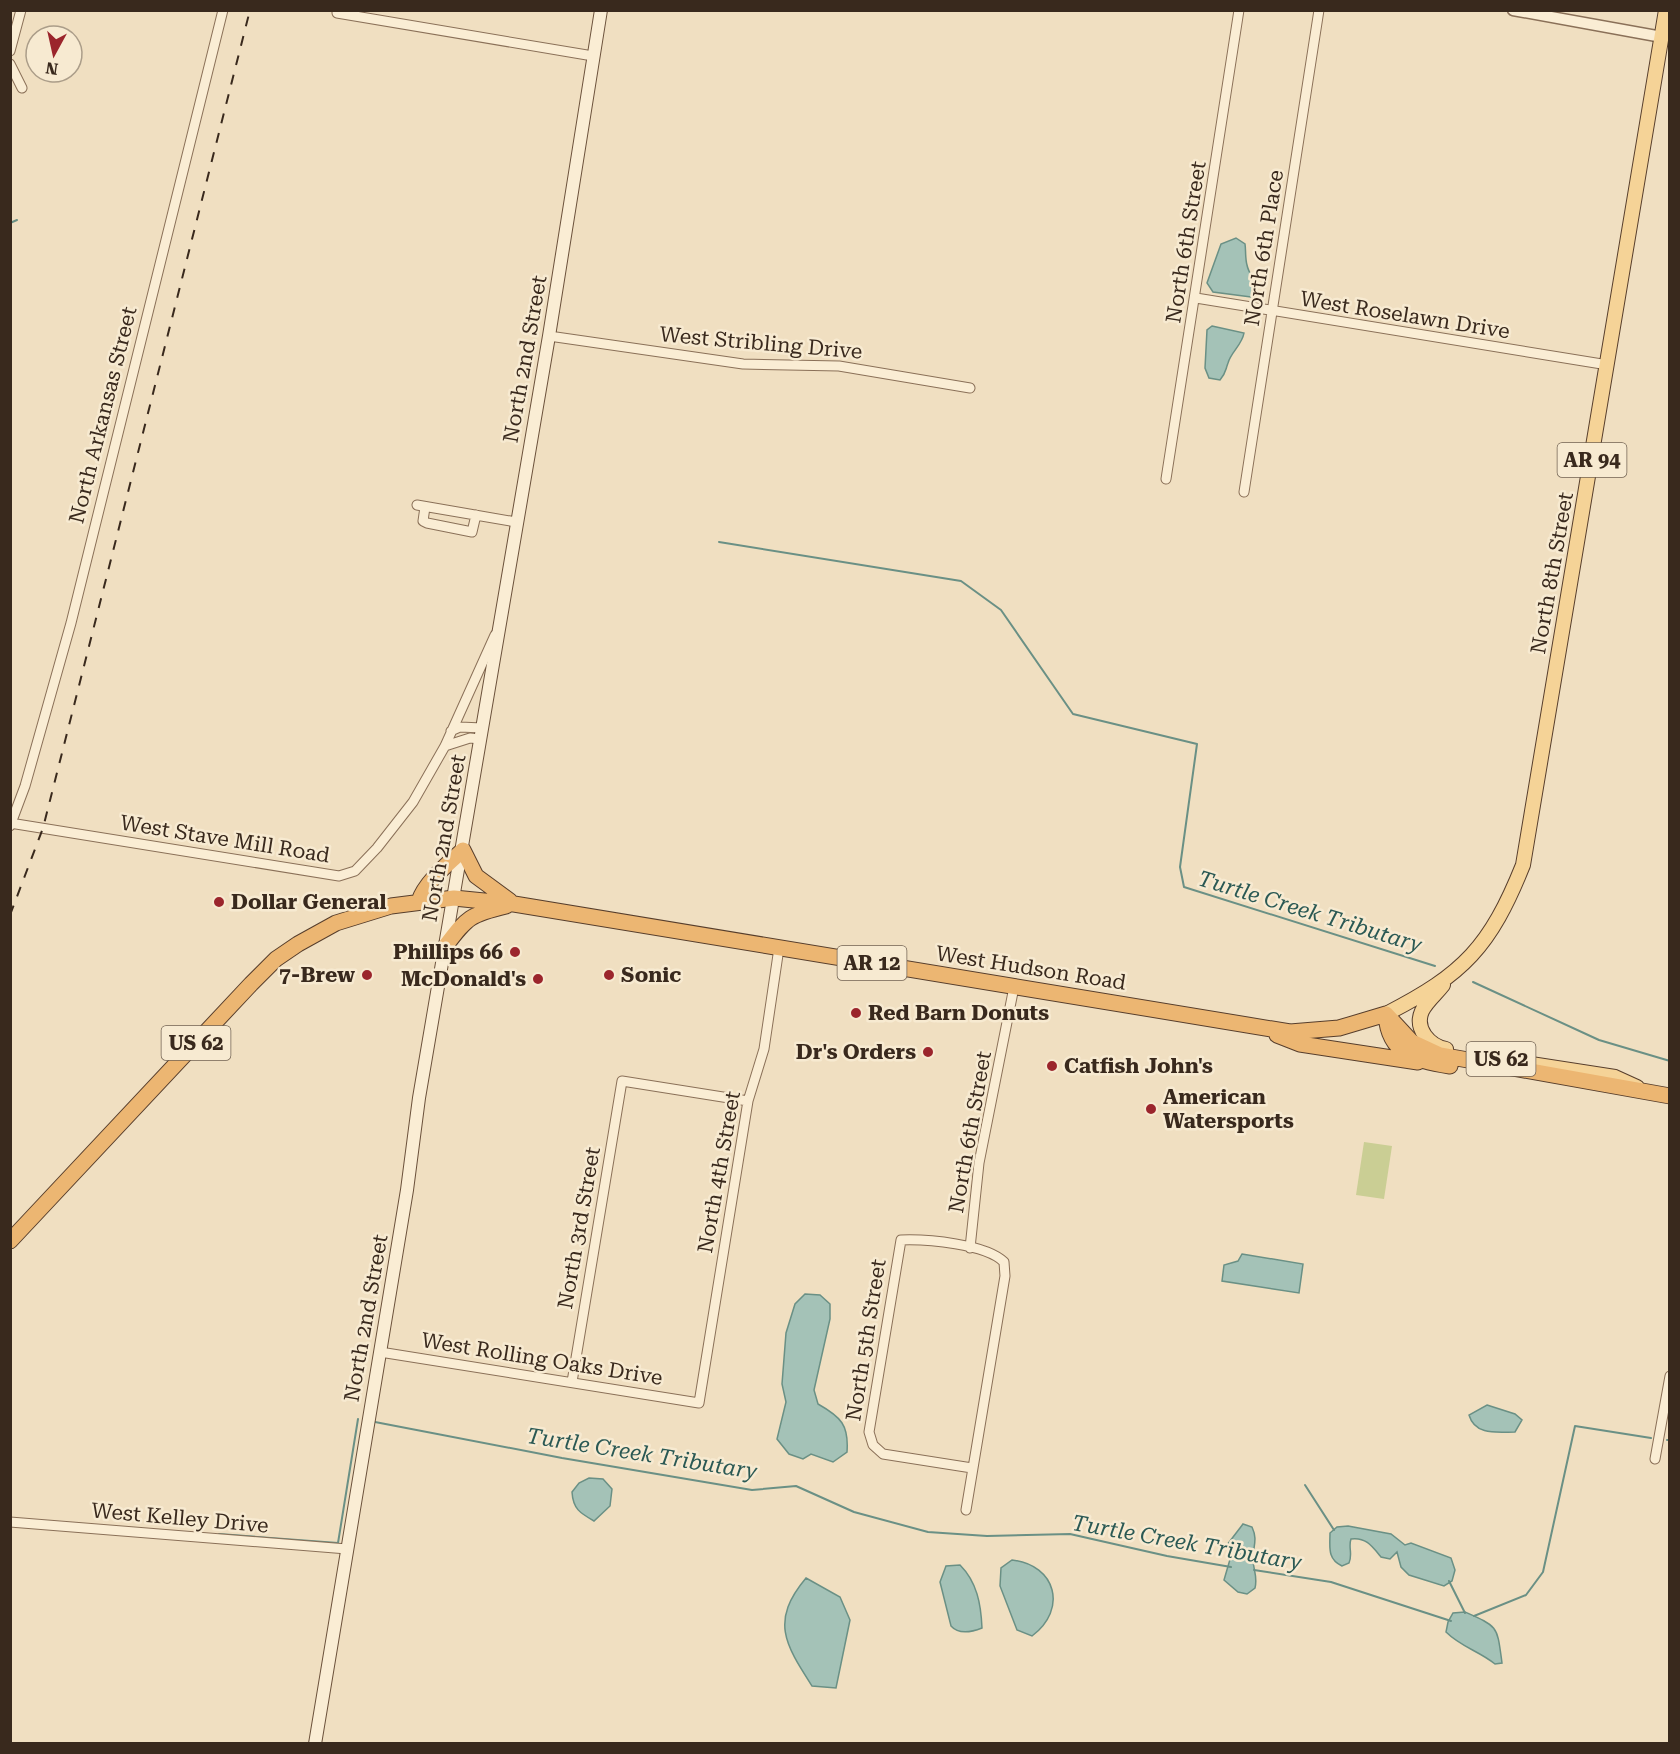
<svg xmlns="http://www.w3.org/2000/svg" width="1680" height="1754" font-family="'Roboto Serif',serif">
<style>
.green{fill:#cace94}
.water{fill:#a4c2b7;stroke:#6a9085;stroke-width:1.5}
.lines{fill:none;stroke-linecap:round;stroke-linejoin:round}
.stream{stroke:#6a9085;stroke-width:2}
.minor-casing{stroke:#8a7058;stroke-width:11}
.tertiary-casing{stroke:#8a7058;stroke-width:13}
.secondary-casing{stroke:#6b513b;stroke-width:14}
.primary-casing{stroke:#573e2c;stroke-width:16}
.trunk-casing{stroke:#573e2c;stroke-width:17}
.minor{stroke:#faedd4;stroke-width:9}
.tertiary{stroke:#faedd4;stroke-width:10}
.secondary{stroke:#faedd4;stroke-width:12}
.primary{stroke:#f5d397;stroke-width:14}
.trunk{stroke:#ecb672;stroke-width:15}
.rail{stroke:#39291d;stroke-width:2;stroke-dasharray:10 10;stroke-linecap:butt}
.poi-dot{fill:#9b252c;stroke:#f7ead1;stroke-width:2}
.labels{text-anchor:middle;stroke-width:5;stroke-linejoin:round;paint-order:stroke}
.shield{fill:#f7ead1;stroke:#726353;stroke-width:1.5}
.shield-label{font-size:20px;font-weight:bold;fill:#39291d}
.street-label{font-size:21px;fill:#39291d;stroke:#f7ead1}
.poi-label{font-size:21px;font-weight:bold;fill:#39291d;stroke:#f7ead1;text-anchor:start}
.water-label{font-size:22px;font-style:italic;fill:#2b5954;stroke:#f7ead1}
</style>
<rect width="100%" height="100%" fill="#f0dfc1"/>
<path class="green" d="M1364,1142L1392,1146L1384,1199L1356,1195Z"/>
<path class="water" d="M1236,238L1245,244C1246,250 1245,258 1247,265C1249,275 1257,282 1257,294L1251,297L1213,292L1207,283L1221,244Z
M1212,326L1244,333C1242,345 1231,352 1228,363C1225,371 1226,373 1220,380L1209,378L1205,368L1207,330Z
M1242,1254L1303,1264L1299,1293L1222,1281L1224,1265L1238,1261Z
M805,1294L820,1295L830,1304V1319L814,1390L818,1404C841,1417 849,1425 847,1452L833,1462L811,1454L803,1459L789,1454L777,1439L786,1402L782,1384L786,1333L795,1304Z
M1487,1405L1515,1414L1522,1420L1515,1432C1498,1432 1475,1436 1469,1415Z
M589,1478L603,1479L612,1489L610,1506L594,1521C580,1513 573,1509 572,1492L579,1483Z
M1243,1524L1252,1527C1258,1540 1253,1546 1253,1559C1253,1570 1258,1576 1255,1588L1247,1594L1238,1592L1224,1580L1231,1556L1227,1545Z
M1348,1526L1391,1534L1405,1545L1411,1543L1451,1558L1455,1570L1452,1581L1444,1586L1409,1575L1401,1567L1397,1552L1390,1559L1381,1557C1372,1546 1366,1537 1351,1539C1348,1547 1353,1554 1349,1563L1342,1566C1327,1559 1330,1547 1330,1533L1337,1527Z
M1012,1560C1056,1565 1068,1609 1032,1636L1017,1630L1000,1586L1001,1568Z
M960,1565C977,1582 981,1604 982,1628C972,1632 959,1635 951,1626L940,1582L946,1566Z
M806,1578L840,1597L850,1620L836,1688L812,1686C785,1644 770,1621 806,1578Z
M1465,1612C1499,1627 1497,1626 1502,1663L1495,1664C1479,1651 1461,1647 1446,1632L1448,1622L1453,1613Z"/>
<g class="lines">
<path class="stream" d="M10,223L17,220
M719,542L961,581L1001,610L1073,714L1197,744L1180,867L1184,887L1435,966
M1473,982L1599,1040L1670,1061
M375,1422L562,1458L752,1490L796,1486L854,1512L928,1532L987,1536L1070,1534L1167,1556L1231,1567
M1667,1440H1670
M1305,1485L1334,1530
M219,1534L338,1543L358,1419
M1254,1570L1331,1582L1451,1621
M1449,1581L1465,1613
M1474,1616L1526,1595L1543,1572L1575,1426L1651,1438"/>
<g class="minor-casing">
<path id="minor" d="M337,13L593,56
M10,51L21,10
M10,64L22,88
M1196,298L1608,365
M549,336L743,364L839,366L970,388
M1166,479L1239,10
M1244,492L1319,10
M417,505L516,522
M425,507L423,521L427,523L472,532L476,515
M451,731L460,727L482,728
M445,746L470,738L480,739
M10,823L339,876L355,871L377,848L413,802L445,746L495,635
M10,826L25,786L71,623L223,10
M970,1248L979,1163L1014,987
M380,1352L699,1403L748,1101L764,1049L779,948
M572,1382L622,1081L748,1101
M1655,1459L1670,1376
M966,1510L1005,1276L1004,1262C986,1244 927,1239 901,1240L869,1432L873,1445L883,1454L972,1468
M10,1522L347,1549"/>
</g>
<g class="tertiary-casing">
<path id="tertiary" d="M1513,10L1662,37L1670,33"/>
</g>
<g class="secondary-casing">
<path id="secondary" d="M315,1744L407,1190L419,1098L549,336L601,10"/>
</g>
<g class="primary-casing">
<path id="primary" d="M1443,985C1437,993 1426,1002 1422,1011C1414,1029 1430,1046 1446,1049
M1386,1014C1464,974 1490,947 1523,865L1666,10
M1518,1062L1615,1077L1637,1087"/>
</g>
<g class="trunk-casing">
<path id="trunk" d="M419,901C426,881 447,865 463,850L476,876L510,901
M444,948C467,918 468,915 506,906
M1386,1014L1412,1042L1440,1055L1670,1096
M1386,1014C1388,1054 1416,1061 1450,1066
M1277,1035L1300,1044L1418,1062
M10,1241L251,984L276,959L298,944L336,923L391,906L454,898L514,904L1290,1032L1339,1028L1386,1014"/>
</g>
<use href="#minor" class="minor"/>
<use href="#tertiary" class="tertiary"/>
<use href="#secondary" class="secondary"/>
<use href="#primary" class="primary"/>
<use href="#trunk" class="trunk"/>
<path class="rail" d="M10,915L43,828L250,10"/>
</g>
<g class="poi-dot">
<circle cx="219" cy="902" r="6"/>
<circle cx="515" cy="952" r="6"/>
<circle cx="367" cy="975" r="6"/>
<circle cx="609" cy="975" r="6"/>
<circle cx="538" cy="979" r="6"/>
<circle cx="856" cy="1013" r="6"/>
<circle cx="928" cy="1052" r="6"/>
<circle cx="1052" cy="1066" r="6"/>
<circle cx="1151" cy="1109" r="6"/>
</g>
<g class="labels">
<g class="shield">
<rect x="1557.5" y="443" width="69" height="34" rx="4.5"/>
<rect x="837.5" y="946" width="69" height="34" rx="4.5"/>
<rect x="161.5" y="1026" width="69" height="34" rx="4.5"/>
<rect x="1466.5" y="1042" width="69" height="34" rx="4.5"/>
</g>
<g class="shield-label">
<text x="1592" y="467">AR 94</text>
<text x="872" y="970">AR 12</text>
<text x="196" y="1050">US 62</text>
<text x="1501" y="1066">US 62</text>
</g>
<g class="street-label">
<text transform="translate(1186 242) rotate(-81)" y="7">North 6th Street</text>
<text transform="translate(1264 248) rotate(-81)" y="7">North 6th Place</text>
<text transform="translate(1405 315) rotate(9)" y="7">West Roselawn Drive</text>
<text transform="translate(761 343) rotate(5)" y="7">West Stribling Drive</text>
<text transform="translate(525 359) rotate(-80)" y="7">North 2nd Street</text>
<text transform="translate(103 415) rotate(-76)" y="7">North Arkansas Street</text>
<text transform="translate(1552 573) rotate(-80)" y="7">North 8th Street</text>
<text transform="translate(444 838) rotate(-80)" y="7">North 2nd Street</text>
<text transform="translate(225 839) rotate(9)" y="7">West Stave Mill Road</text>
<text transform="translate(1031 968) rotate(9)" y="7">West Hudson Road</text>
<text transform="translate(970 1132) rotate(-80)" y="7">North 6th Street</text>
<text transform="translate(719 1172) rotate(-80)" y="7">North 4th Street</text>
<text transform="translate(579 1228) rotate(-80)" y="7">North 3rd Street</text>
<text transform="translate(366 1318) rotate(-80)" y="7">North 2nd Street</text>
<text transform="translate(866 1340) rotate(-81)" y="7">North 5th Street</text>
<text transform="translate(542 1359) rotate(9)" y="7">West Rolling Oaks Drive</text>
<text transform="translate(180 1518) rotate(5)" y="7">West Kelley Drive</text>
</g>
<g class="poi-label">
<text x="231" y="909">Dollar General</text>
<text x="503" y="959" text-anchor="end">Phillips 66</text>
<text x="355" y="982" text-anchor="end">7-Brew</text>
<text x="621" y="982">Sonic</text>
<text x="526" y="986" text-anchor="end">McDonald's</text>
<text x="868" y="1020">Red Barn Donuts</text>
<text x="916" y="1059" text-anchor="end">Dr's Orders</text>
<text x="1064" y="1073">Catfish John's</text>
<text x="1163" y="1104">American<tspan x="1163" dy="24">Watersports</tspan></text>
</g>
<g class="water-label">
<text transform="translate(1310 911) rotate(17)" y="8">Turtle Creek Tributary</text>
<text transform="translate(642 1453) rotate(9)" y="8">Turtle Creek Tributary</text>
<text transform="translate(1187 1542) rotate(10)" y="8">Turtle Creek Tributary</text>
</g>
</g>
<rect width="1680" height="1754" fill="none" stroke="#39291d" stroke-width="24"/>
<g transform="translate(54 54) rotate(188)"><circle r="28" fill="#f7ead1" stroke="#ab9d89" stroke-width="1.5"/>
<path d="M0-4.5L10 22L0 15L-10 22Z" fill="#9b252c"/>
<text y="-9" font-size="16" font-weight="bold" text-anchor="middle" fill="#39291d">N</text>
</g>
</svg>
